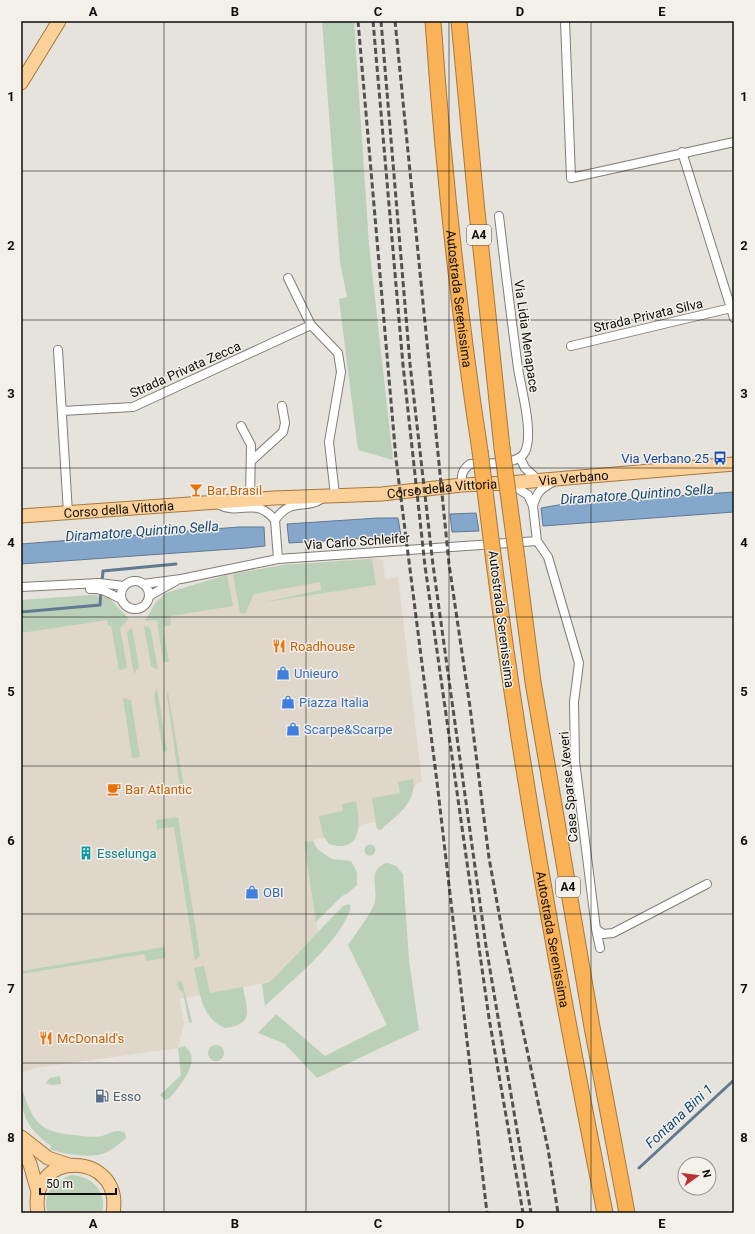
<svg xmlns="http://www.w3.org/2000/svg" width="755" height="1234" font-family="Roboto,sans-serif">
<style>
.built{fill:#dfd7ca}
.green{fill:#bbd0b8}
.water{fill:#85a7cb;stroke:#617991}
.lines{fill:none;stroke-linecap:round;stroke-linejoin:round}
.stream{stroke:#617991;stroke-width:3}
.street-casing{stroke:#807d77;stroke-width:10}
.primary-casing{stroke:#a7783b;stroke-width:15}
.highway-casing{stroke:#a7783b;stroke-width:17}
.street{stroke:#fff;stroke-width:8}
.primary{stroke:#fbd199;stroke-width:13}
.highway{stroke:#f9b255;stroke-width:15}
.rail{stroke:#53514e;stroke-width:3;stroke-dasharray:6 3;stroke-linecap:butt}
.highway-bridge-casing{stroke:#a7783b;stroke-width:17;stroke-linecap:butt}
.highway-bridge{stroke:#f9b255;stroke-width:15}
.grid{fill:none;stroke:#0e0d0b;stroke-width:1;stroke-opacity:0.55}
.labels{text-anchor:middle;stroke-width:3;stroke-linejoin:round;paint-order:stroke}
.shield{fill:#f3f0ea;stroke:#53514e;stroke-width:1}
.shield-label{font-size:12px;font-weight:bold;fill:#0e0d0b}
.street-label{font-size:13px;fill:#0e0d0b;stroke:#f3f0ea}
.transit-label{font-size:13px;fill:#164399;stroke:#f3f0ea;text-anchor:end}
.food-label{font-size:13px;fill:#c56008;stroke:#f3f0ea;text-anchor:start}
.shop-label{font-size:13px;fill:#366cbe;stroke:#f3f0ea;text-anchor:start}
.culture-label{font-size:13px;fill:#0d838f;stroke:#f3f0ea;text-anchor:start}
.service-label{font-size:13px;fill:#4e5e75;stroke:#f3f0ea;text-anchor:start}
.water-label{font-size:14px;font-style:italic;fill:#154877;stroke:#f3f0ea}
.neatline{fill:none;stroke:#0e0d0b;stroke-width:1.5}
.grid-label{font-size:13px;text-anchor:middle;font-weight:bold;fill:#0e0d0b}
</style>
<rect width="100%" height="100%" fill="#e6e2dc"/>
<path class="built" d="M371,558L383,560L385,579L398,577L422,782L416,784L405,808L394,817L381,830L377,829L375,822L360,825L354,840L344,846L329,844L325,838L304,842L318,932L270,982L180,999L184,1024L178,1048L41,1067L21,1072V600L93,595L109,598L129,619L147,617L156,602L166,593L227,575L283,565Z"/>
<path class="green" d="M322,21H354L369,244L393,460L358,450L339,299L347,297L340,262Z
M372,559L376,585L260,603L321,590L320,582L254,594L245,614L240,613L233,574L283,565Z
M227,575L233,606L170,616L171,625L163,627L169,662H163L157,620L145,621L156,602L166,593Z
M93,595L109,598L129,619L120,628L127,666L125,669L119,670L111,625L108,626L107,620L21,633V600Z
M148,626L151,631L158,670L151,666L144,627Z
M132,628L139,667L134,674L127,634L129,629Z
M157,688L167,751L163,752L154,695Z
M168,692L185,793L181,794L167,696Z
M123,698L131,700L140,757L132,758Z
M413,779C417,803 396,815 381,830L377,829L372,798L400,793L398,782Z
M356,801C360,823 363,854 329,844L323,835L319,816L343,811L342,804Z
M178,817L200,956L195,960L174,827L157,829L156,820Z
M313,841L317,849L332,859L351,861L357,872V885L348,893L342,896L316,922L304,842Z
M364.5 850a5.5 5.5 0 1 1 11 0a5.5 5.5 0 1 1-11 0Z
M387,863L396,866L403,874L409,960L419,1030L317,1078L285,1044L258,1033L276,1014L325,1056L387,1025L348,945C354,936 373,911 375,902C378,887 367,869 387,863Z
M349,904L351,906C343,940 291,981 265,1006L262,984L270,982L343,906Z
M164,947L166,958L146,961L145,954L21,974V967L22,971Z
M204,966L210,993L243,987C247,1010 255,1024 225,1028C200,1017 200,992 194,968Z
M177,981L182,982L192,1022L189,1023L183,992L179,989Z
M208 1053a8 8 0 1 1 16 0a8 8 0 1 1-16 0Z
M184,1046C204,1059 179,1086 170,1098L165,1100L160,1095L181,1075L178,1048Z
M60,1076L61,1084L51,1085L46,1083L50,1078Z
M21,1086C32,1119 37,1132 74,1135C83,1136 92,1138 102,1136C110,1134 116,1128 125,1133L126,1138C119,1144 111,1151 102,1154C91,1158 61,1154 50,1149L51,1146C27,1128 21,1116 21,1086Z
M72,1175C93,1177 107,1191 102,1213H48C41,1194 55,1180 72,1175Z"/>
<path class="water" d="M734,492V512L543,526L541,508L564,504Z
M476,513L479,531L452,532L450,514Z
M378,518H398L401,536L289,543L287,524Z
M239,527H264L265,546L247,548L21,564V544Z"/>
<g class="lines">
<path class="stream" d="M102,582L103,571L176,564
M21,612L100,605L101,590
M639,1168L734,1080"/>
<g class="street-casing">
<path id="street" d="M565,21L571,178L734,142
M682,152L734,318
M288,278L311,325L338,353L341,372L329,442L335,495
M571,346L731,308
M58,350L68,513
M62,411L133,407L311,325
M241,426L251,445L250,500
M520,458L525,468L537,479
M251,461L283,432L285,423L282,406
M509,483L528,495L533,506C537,492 540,489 553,482
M462,485C461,475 462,470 470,464C484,463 518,466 525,452C534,433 521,389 518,368C511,317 505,267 499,216
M218,504C240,517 254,495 275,520C292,496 304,511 323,498
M533,506L537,541L548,557L579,663L574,702L575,761L596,929L603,934L613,933L707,884
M275,520L278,559
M121 595a14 14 0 1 1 28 0a14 14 0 1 1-28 0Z
M143,584L181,579L278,559L537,541
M21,587L99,583L124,586
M90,589C103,588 110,594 121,599
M149,596L176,581
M596,929L600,948"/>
</g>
<g class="primary-casing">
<g id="primary">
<path d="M21,83L59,21"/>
<path id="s1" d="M21,516L274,498L382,494L462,485L508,483L734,464"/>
<path d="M21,1137L48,1158L69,1165"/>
<path d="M21,1145L30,1164L38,1192"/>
<path d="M38,1213C27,1148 124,1151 113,1213"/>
</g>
</g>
<g class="highway-casing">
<g id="highway">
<path id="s2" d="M433,21C443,165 458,308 480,451"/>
<path d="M459,21L476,202L502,448"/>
<path d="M517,559L533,682L592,1027L627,1213"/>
<path id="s3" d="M494,562C522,780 562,997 605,1213"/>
</g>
</g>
<use href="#street" class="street"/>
<use href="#primary" class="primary"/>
<use href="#highway" class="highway"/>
<path class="rail" d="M358,21L396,459L437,782L487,1213
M373,21L403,365L425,566L489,1018L523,1213
M381,21L410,364L433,565L486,946L531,1213
M395,21L449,564L470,707L489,858L504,941L548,1149L558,1213"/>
<g class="highway-bridge-casing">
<path id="highway-bridge" d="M502,448L517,559
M480,451L494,562"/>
</g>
<use href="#highway-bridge" class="highway-bridge"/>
</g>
<path class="grid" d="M164,21V1213M306,21V1213M449,21V1213M591,21V1213M21,171H734M21,320H734M21,468H734M21,617H734M21,766H734M21,914H734M21,1063H734"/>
<defs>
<g id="bus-bare" transform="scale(1.08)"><path d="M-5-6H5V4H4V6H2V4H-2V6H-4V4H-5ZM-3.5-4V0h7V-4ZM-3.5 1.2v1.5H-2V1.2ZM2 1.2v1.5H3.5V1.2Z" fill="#1a4fb4" stroke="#f3f0ea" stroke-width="2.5" paint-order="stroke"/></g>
<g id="bar-bare" transform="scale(1.08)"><path d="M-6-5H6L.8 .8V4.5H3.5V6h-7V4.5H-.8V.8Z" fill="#e8710a" stroke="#f3f0ea" stroke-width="2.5" paint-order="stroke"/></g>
<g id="restaurant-bare" transform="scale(1.08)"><path d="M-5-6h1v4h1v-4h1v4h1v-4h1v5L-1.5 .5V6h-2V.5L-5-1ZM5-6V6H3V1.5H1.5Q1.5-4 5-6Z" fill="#e8710a" stroke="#f3f0ea" stroke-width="2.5" paint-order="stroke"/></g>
<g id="shop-bare" transform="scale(1.08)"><path d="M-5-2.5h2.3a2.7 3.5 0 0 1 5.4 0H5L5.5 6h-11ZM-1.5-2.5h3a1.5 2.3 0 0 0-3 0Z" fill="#3f7fe0" stroke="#f3f0ea" stroke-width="2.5" paint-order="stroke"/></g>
<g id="cafe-bare" transform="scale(1.08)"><path d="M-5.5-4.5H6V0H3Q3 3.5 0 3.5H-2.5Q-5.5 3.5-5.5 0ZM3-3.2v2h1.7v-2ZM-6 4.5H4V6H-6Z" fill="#e8710a" stroke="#f3f0ea" stroke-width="2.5" paint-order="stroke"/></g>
<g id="building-bare" transform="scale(1.08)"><path d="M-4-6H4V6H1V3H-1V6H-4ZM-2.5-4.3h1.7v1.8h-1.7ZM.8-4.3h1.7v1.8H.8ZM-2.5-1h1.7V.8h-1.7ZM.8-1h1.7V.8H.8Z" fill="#0f9aa8" stroke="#f3f0ea" stroke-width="2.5" paint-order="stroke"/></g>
<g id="fuel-bare" transform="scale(1.08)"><path d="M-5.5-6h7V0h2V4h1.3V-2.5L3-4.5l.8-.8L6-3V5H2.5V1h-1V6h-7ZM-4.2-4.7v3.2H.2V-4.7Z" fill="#5c6f8a" stroke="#f3f0ea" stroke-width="2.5" paint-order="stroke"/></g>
</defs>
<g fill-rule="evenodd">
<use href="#bus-bare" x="720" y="458"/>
<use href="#bar-bare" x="196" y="490"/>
<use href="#restaurant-bare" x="279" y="646"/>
<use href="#shop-bare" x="283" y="673"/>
<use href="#shop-bare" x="288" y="702"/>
<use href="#shop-bare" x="293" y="729"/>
<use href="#cafe-bare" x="114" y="789"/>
<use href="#building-bare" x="86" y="853"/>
<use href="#shop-bare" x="252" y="892"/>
<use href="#restaurant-bare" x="46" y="1038"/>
<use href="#fuel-bare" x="102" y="1096"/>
</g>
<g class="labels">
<g class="shield">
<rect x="467" y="225" width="24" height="20" rx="3"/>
<rect x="556" y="877" width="24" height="20" rx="3"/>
</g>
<g class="shield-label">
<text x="479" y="239">A4</text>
<text x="568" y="891">A4</text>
</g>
<g class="street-label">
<text dy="5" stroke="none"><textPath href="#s2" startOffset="279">Autostrada Serenissima</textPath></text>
<text transform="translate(648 315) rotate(-13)" y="5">Strada Privata Silva</text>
<text transform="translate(527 336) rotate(82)" y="5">Via Lidia Menapace</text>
<text transform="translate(185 369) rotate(-24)" y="5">Strada Privata Zecca</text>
<text dy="5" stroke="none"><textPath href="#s1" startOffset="554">Via Verbano</textPath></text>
<text dy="5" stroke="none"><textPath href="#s1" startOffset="422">Corso della Vittoria</textPath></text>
<text dy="5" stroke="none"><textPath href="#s1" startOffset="98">Corso della Vittoria</textPath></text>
<text transform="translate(357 541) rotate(-4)" y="5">Via Carlo Schleifer</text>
<text transform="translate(502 619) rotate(83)" y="5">Autostrada Serenissima</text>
<text transform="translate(568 787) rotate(-95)" y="5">Case Sparse Veveri</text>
<text dy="5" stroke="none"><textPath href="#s3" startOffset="382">Autostrada Serenissima</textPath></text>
</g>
<g class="transit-label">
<text x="709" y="463">Via Verbano 25</text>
</g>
<g class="food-label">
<text x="207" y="495">Bar Brasil</text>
<text x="290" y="651">Roadhouse</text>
<text x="125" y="794">Bar Atlantic</text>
<text x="57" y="1043">McDonald's</text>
</g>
<g class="shop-label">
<text x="294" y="678">Unieuro</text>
<text x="299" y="707">Piazza Italia</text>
<text x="304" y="734">Scarpe&amp;Scarpe</text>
<text x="263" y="897">OBI</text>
</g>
<g class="culture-label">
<text x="97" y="858">Esselunga</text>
</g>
<g class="service-label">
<text x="113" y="1101">Esso</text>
</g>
<g class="water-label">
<text transform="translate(637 494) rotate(-4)" y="5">Diramatore Quintino Sella</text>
<text transform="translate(142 531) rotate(-4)" y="5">Diramatore Quintino Sella</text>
<text transform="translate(679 1116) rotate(-43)" y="5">Fontana Bini 1</text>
</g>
</g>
<rect width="755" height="1234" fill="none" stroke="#f3f0ea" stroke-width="44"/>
<g transform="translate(697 1176) rotate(76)"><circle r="19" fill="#f3f0ea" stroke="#979591"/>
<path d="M0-3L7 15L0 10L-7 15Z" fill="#bf3036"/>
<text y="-6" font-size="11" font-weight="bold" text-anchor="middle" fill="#0e0d0b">N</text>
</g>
<path d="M40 1188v6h76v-6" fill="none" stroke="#0e0d0b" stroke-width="2"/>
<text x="46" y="1188" font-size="12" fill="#0e0d0b" stroke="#f3f0ea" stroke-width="3" paint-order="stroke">50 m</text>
<rect x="22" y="22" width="711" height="1190" class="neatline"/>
<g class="grid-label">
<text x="93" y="16">A</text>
<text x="235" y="16">B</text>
<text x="378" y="16">C</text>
<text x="520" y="16">D</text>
<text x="662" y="16">E</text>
<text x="11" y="101">1</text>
<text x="744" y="101">1</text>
<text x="11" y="250">2</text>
<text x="744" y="250">2</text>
<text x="11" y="398">3</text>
<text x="744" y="398">3</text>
<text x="11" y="547">4</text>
<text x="744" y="547">4</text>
<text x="11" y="696">5</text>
<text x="744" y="696">5</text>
<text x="11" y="845">6</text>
<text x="744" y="845">6</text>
<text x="11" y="993">7</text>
<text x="744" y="993">7</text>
<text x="11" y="1142">8</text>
<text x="744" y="1142">8</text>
<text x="93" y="1228">A</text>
<text x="235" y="1228">B</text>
<text x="378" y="1228">C</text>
<text x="520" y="1228">D</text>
<text x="662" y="1228">E</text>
</g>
</svg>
